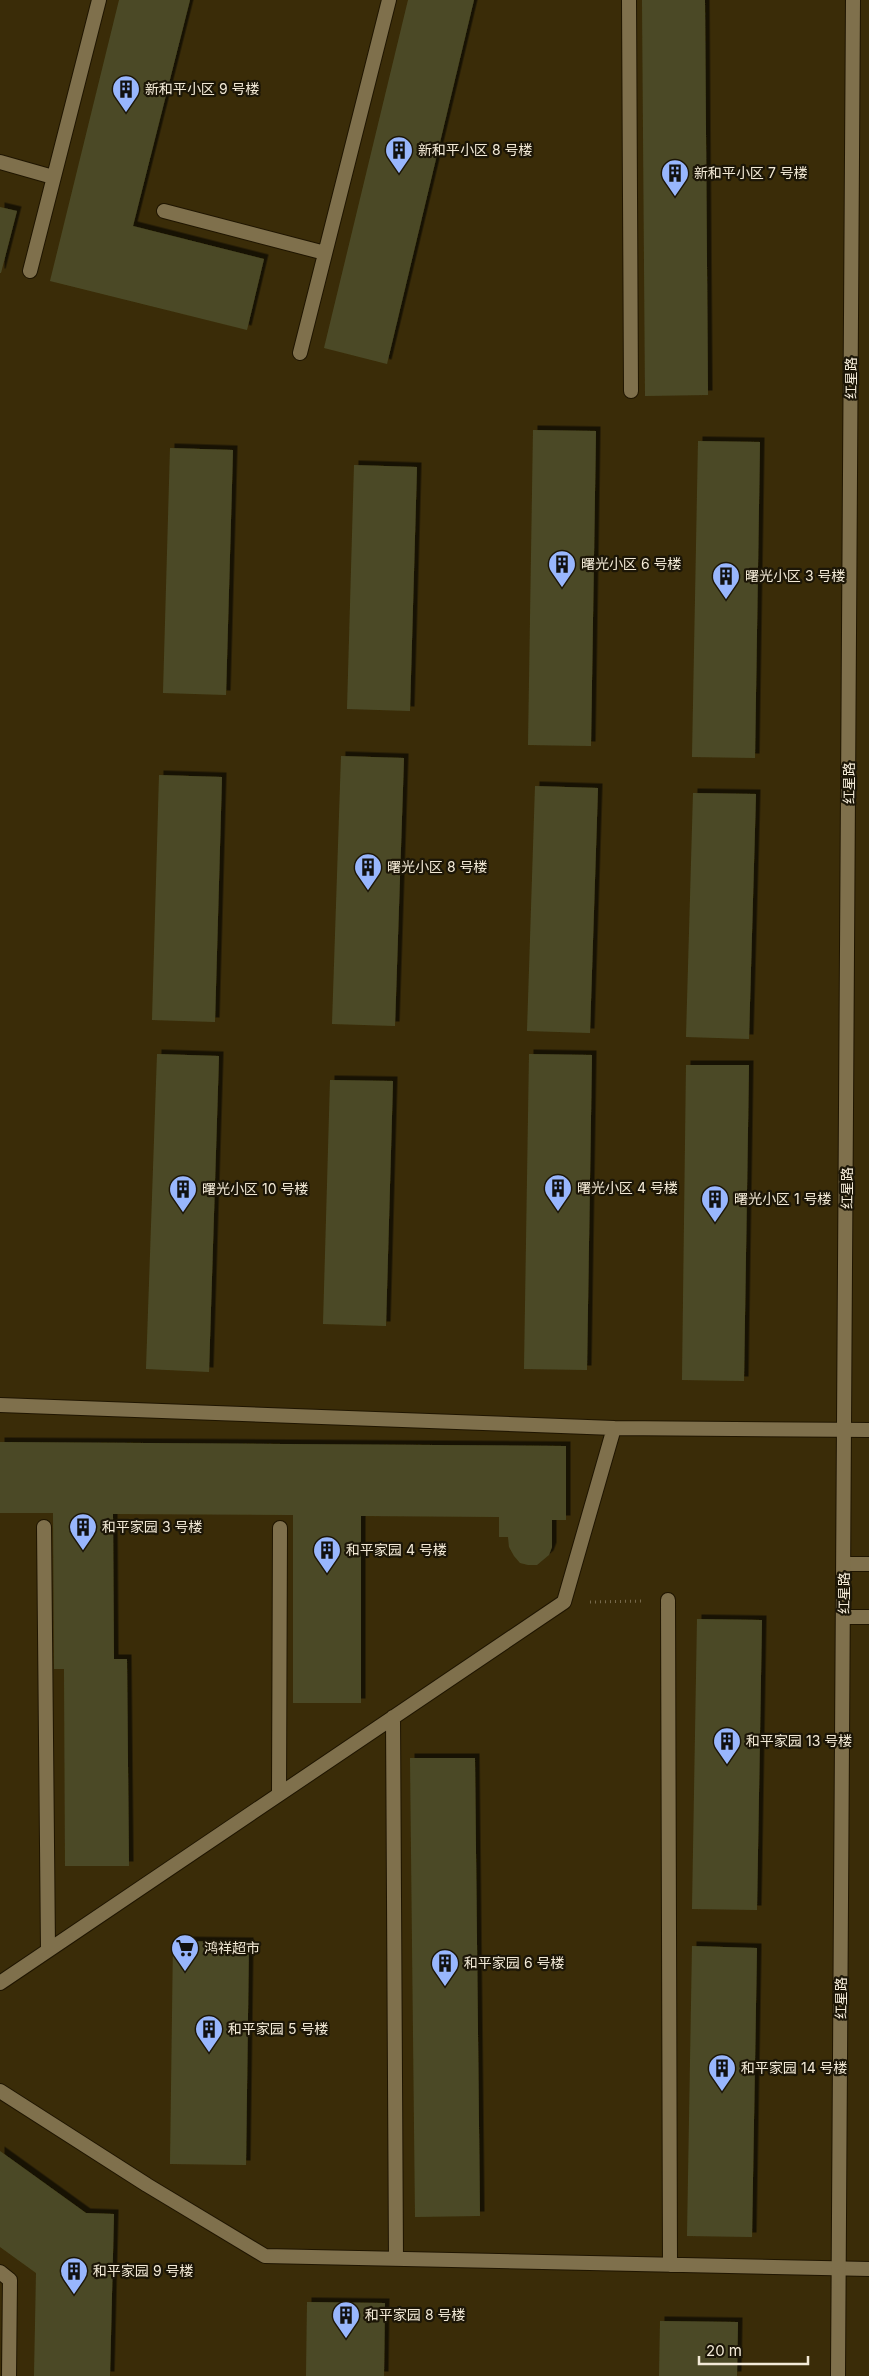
<svg xmlns="http://www.w3.org/2000/svg" width="869" height="2376" font-family="Inter,'Noto Sans SC',sans-serif">
<style>
.building{fill:#4b4a26;filter:url(#shadow)}
.lines{fill:none;stroke-linecap:round;stroke-linejoin:round}
.minor-casing{stroke:#1f1500;stroke-width:16}
.tertiary-casing{stroke:#1f1500;stroke-width:16}
.path{stroke:#786b4d;stroke-width:3;stroke-dasharray:1 4;stroke-linecap:butt}
.minor{stroke:#7f704c;stroke-width:14}
.tertiary{stroke:#7f704c;stroke-width:14}
.labels{text-anchor:middle;stroke-width:4.5;stroke-linejoin:round;paint-order:stroke}
.poi-label{font-size:14px;fill:#f3ead7;stroke:#1c1607;text-anchor:start}
.street-label{font-size:14px;fill:#f3ead7;stroke:#1c1607}
</style>
<defs>
<filter id="shadow"><feDropShadow dx="4.5" dy="-4.5" stdDeviation="0" flood-color="#0009"/></filter>
</defs>
<rect width="100%" height="100%" fill="#3a2c08"/>
<path class="building" d="M119,0H190L133,226L264,259L247,330L50,281Z
M408,0H474L387,364L324,348Z
M642,0H705L708,395L645,396Z
M0,207L17,211L1,273H0Z
M533,430L596,431L591,746L528,745Z
M698,441L760,442L755,758L692,757Z
M170,448L233,450L226,695L163,693Z
M354,465L417,467L410,711L347,709Z
M341,756L404,758L395,1026L332,1024Z
M159,775L222,777L215,1022L152,1020Z
M535,786L598,788L590,1033L527,1031Z
M693,793L756,794L749,1039L686,1037Z
M157,1054L219,1056L209,1372L146,1369Z
M529,1054L592,1055L587,1370L524,1369Z
M686,1065H749L744,1381L682,1380Z
M330,1080L393,1081L386,1326L323,1324Z
M0,1442L566,1446V1520H552V1547L549,1555L537,1565H528L520,1563L514,1556L509,1547L508,1537H499V1517L361,1516V1703H293V1515L113,1514L114,1659H127L129,1866H65L64,1669H54L53,1513H0Z
M697,1619L762,1620L757,1910L692,1909Z
M410,1758H475L480,2216L415,2217Z
M173,1941L249,1942L246,2165L170,2164Z
M692,1946L757,1948L752,2237L687,2236Z
M0,2151L86,2213L114,2214L110,2376H34L36,2273L0,2247Z
M307,2302L385,2303L384,2376H306Z
M660,2321L738,2322L737,2376H659Z"/>
<g class="lines">
<g class="minor-casing">
<path id="minor" d="M629,0L631,391
M0,162L53,177
M164,211L325,253
M30,271L99,0
M300,353L389,0
M0,1405L614,1428
M44,1527L48,1950
M844,1564H869
M668,1600L670,2265
M844,1617H869
M393,1717L396,2259
M279,1794L280,1528
M0,1983L564,1602L614,1428L869,1430
M0,2091L147,2185L265,2256L869,2269
M0,2272L10,2280L9,2376"/>
</g>
<g class="tertiary-casing">
<path id="tertiary" d="M838,2376L853,0"/>
</g>
<path class="path" d="M590,1602L644,1601"/>
<use href="#minor" class="minor"/>
<use href="#tertiary" class="tertiary"/>
</g>
<defs>
<g id="building-pin" transform="scale(1.4375)"><path d="M0 17L-7.5 6A9.5 9.5 0 1 1 7.5 6Z" fill="#98b6fd" stroke="#1c1607"/><path d="M-4-6H4V6H1V3H-1V6H-4ZM-2.5-4.3h1.7v1.8h-1.7ZM.8-4.3h1.7v1.8H.8ZM-2.5-1h1.7V.8h-1.7ZM.8-1h1.7V.8H.8Z" fill="#111"/></g>
<g id="supermarket-pin" transform="scale(1.4375)"><path d="M0 17L-7.5 6A9.5 9.5 0 1 1 7.5 6Z" fill="#98b6fd" stroke="#1c1607"/><path d="M-6-5.5h2.5l.6 2H6L4.5 2H-2.5L-4.4-4H-6ZM-1.5 3.2a1.3 1.3 0 1 0 .1 0ZM3 3.2a1.3 1.3 0 1 0 .1 0Z" fill="#111"/></g>
</defs>
<g fill-rule="evenodd">
<use href="#building-pin" x="126" y="89"/>
<use href="#building-pin" x="399" y="150"/>
<use href="#building-pin" x="675" y="173"/>
<use href="#building-pin" x="562" y="564"/>
<use href="#building-pin" x="726" y="576"/>
<use href="#building-pin" x="368" y="867"/>
<use href="#building-pin" x="558" y="1188"/>
<use href="#building-pin" x="183" y="1189"/>
<use href="#building-pin" x="715" y="1199"/>
<use href="#building-pin" x="83" y="1527"/>
<use href="#building-pin" x="327" y="1550"/>
<use href="#building-pin" x="727" y="1741"/>
<use href="#supermarket-pin" x="185" y="1948"/>
<use href="#building-pin" x="445" y="1963"/>
<use href="#building-pin" x="209" y="2029"/>
<use href="#building-pin" x="722" y="2068"/>
<use href="#building-pin" x="74" y="2271"/>
<use href="#building-pin" x="346" y="2315"/>
</g>
<g class="labels">
<g class="poi-label">
<text x="145" y="94">新和平小区 9 号楼</text>
<text x="418" y="155">新和平小区 8 号楼</text>
<text x="694" y="178">新和平小区 7 号楼</text>
<text x="581" y="569">曙光小区 6 号楼</text>
<text x="745" y="581">曙光小区 3 号楼</text>
<text x="387" y="872">曙光小区 8 号楼</text>
<text x="577" y="1193">曙光小区 4 号楼</text>
<text x="202" y="1194">曙光小区 10 号楼</text>
<text x="734" y="1204">曙光小区 1 号楼</text>
<text x="102" y="1532">和平家园 3 号楼</text>
<text x="346" y="1555">和平家园 4 号楼</text>
<text x="746" y="1746">和平家园 13 号楼</text>
<text x="204" y="1953">鸿祥超市</text>
<text x="464" y="1968">和平家园 6 号楼</text>
<text x="228" y="2034">和平家园 5 号楼</text>
<text x="741" y="2073">和平家园 14 号楼</text>
<text x="93" y="2276">和平家园 9 号楼</text>
<text x="365" y="2320">和平家园 8 号楼</text>
</g>
<g class="street-label">
<text transform="translate(851 378) rotate(-90)" y="5">红星路</text>
<text transform="translate(849 783) rotate(-90)" y="5">红星路</text>
<text transform="translate(847 1188) rotate(-90)" y="5">红星路</text>
<text transform="translate(844 1593) rotate(-90)" y="5">红星路</text>
<text transform="translate(841 1998) rotate(-90)" y="5">红星路</text>
</g>
</g>
<path d="M699 2356v8h109v-8" fill="none" stroke="#f3ead7" stroke-width="2.5"/>
<text x="706" y="2356" font-size="15" fill="#f3ead7" stroke="#1c1607" stroke-width="4" paint-order="stroke">20 m</text>
</svg>
